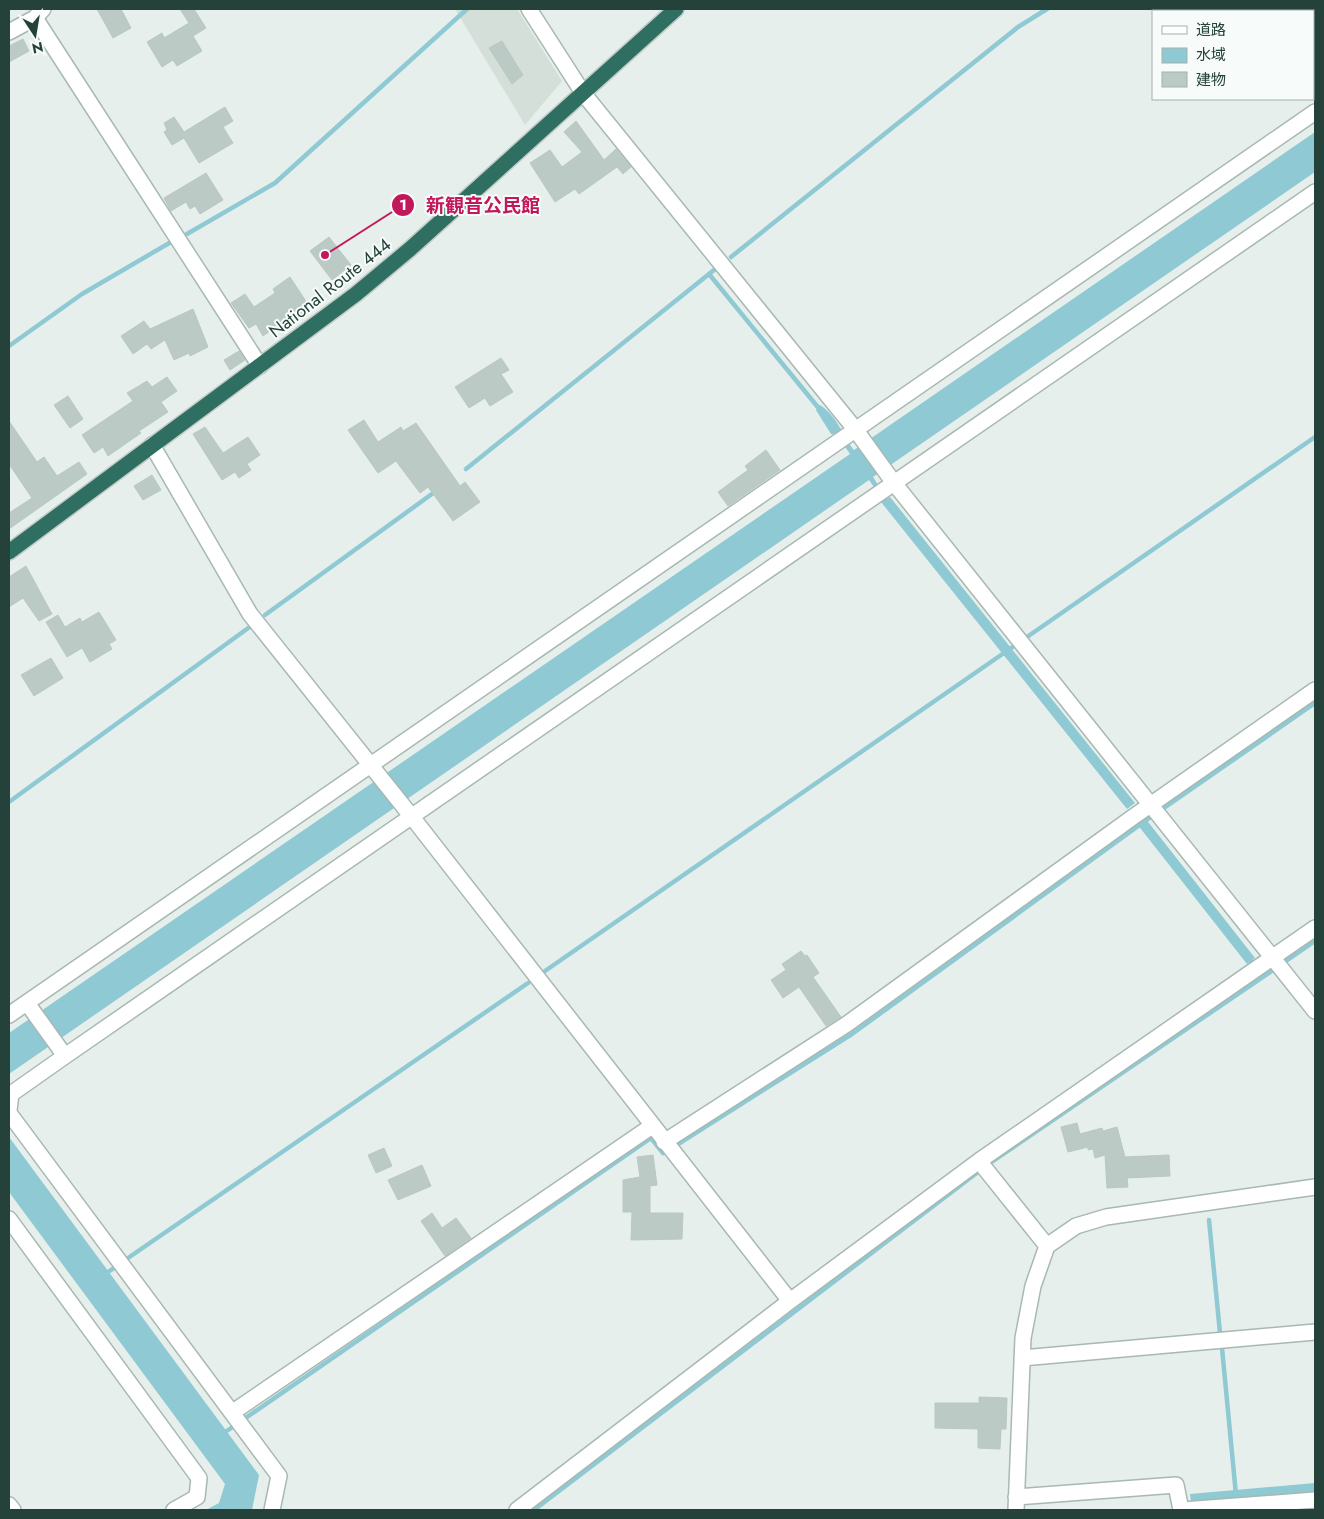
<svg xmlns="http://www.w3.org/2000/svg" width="1324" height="1519" font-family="Jost,'Noto Sans JP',sans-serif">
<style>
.built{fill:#d4dfda}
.water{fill:#8ec9d4}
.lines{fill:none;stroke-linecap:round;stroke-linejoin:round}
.stream{stroke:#8ec9d4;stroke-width:4.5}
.building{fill:#bbcac4;stroke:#b8c9c2}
.minor-casing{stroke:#a8b8b2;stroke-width:18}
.highway-casing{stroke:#c2cac8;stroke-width:18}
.minor{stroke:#fff;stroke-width:15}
.highway{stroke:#2f6f62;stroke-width:15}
.labels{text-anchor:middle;stroke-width:4;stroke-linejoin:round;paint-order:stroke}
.street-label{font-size:18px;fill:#24423a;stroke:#f7fbf9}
.leader{fill:none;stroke:#c2185b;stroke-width:2}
.callout-dot{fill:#c2185b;stroke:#f7fbf9;stroke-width:2}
.mark-label{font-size:15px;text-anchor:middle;font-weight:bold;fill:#fff}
.callout-label{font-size:19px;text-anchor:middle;font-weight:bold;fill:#c2185b;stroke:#f7fbf9;stroke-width:4;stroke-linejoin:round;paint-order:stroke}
</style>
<rect width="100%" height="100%" fill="#e6efeb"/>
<path class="built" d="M455,9H517L562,81L525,125Z"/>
<path class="water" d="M1315,132V172L873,477L887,499L890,497L1135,803L1127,809L881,502L883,500L869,480L9,1074V1033L850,454L837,435L831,434L816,410L820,405C838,417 842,435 854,450Z
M1145,818L1255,958L1247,964L1137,824Z
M9,1137L259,1475L252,1510H206L219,1503L225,1484L9,1192Z
M1315,1483V1492L1195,1503L1192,1510L1190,1494Z"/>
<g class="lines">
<path class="stream" d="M187,234L275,183L467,9
M731,257L1018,27L1047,9
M709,274L821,411
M9,346L82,294L171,242
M466,469L714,270
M265,615L436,491
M1027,637L1315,437
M9,802L251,626
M1164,808L1315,703
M1247,956L1263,977
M1286,961L1315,941
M545,971L1014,646
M675,1146L852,1034L1152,816
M990,1163L1273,970
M1209,1220L1220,1333
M128,1258L528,983
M105,1274L117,1266
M1222,1348L1236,1495
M221,1435L651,1138L663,1153
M534,1510L978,1172"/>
</g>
<path class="building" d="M97,9H121L131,28L113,38Z
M180,9H194L206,28L193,36L202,51L177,66L173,60L162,67L147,42L162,33L164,38L189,23Z
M23,39L29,51L9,62V46Z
M502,41L523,75L512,84L489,48Z
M225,107L233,121L223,127L233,143L199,163L184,138L172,145L164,132L167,130L164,123L174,117L184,132Z
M576,121L604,160L616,149L631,167L623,174L617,167L579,194L575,189L555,202L530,163L550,150L562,167L582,152L564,132Z
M206,173L223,200L200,214L195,206L190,209L186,202L171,211L164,198Z
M329,237L351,265L332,280L310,251Z
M290,277L311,309L285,326L283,322L263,336L256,324L249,328L231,303L245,294L254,307L275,293L273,289Z
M193,309L208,347L190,356L189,353L174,360L165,340L151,349L147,344L133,354L121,336L144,321L150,329Z
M239,351L245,360L230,370L224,360Z
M501,358L509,370L501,374L513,392L490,406L485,398L469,408L455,387Z
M167,377L177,391L161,402L168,412L139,431L141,433L108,456L103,447L94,453L82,435L133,401L127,393L147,381L152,387Z
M68,396L83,419L70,428L54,405Z
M364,420L378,442L401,427L403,431L416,423L460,486L465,482L480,502L453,521L428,487L420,493L396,461L378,473L348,430Z
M9,421L37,462L44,457L57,476L79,462L87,474L9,529V513L32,498L9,464Z
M205,427L223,453L248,437L260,455L247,464L251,470L239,478L235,472L222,480L193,434Z
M766,450L780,470L728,506L718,492L748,470L745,466Z
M152,475L161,490L143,500L134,486Z
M26,566L52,614L39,621L23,598L9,607V577Z
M99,612L116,640L109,644L112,649L90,662L82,648L67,657L46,622L58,615L65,627L80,618L82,622Z
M51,658L63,678L34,696L21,675Z
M801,951L805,956L807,955L819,973L813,977L841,1017L826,1026L799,987L783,998L771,980L786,970L782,964Z
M1077,1123L1080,1134L1102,1128L1103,1131L1117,1127L1125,1157L1169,1155L1170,1176L1127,1178L1128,1187L1107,1188L1105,1155L1095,1158L1093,1149L1088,1150V1147L1068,1152L1061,1127Z
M384,1148L392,1166L376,1173L368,1155Z
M653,1155L657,1185L650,1186V1213H683L682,1239L631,1240L632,1212H623V1180L640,1177L637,1157Z
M422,1165L431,1186L398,1200L388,1180Z
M432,1213L442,1228L456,1218L471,1238L445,1256L421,1221Z
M979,1397L1007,1398L1006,1429H1001L1000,1449L978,1448V1429L935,1428V1403H979Z"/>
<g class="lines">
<g class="minor-casing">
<path id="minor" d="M529,9L583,93L855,429L894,483L1315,1011
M35,18L260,366
M9,32L35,18L43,9
M152,445L250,614L412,817L790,1301
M27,1003L65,1056
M9,1015L1315,112
M9,1110L11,1094L65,1056L1315,192
M9,1113L279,1476L272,1510
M664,1142L847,1024L1133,817L1315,690
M979,1161L1047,1246
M9,1219L199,1478L197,1497L174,1510
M1022,1358L1315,1332
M233,1412L652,1126
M1016,1497L1176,1485L1181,1510
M9,1505L13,1510
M517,1510L790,1301L979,1161L1315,928
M1016,1510L1023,1338L1033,1286L1047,1246L1076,1226L1106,1217L1315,1187
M1183,1510L1315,1500"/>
</g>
<g class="highway-casing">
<path id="highway" d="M9,552L356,294L410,249L676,9"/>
</g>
<use href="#minor" class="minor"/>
<use href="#highway" class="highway"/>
</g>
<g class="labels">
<g class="street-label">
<text transform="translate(330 288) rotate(-38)" y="6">National Route 444</text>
</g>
</g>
<path class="leader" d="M325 255L403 205"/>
<g class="callout-dot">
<circle cx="325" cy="255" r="5"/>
<circle cx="403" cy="205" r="12"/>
</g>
<g class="mark-label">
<text x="403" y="210">1</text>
</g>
<g class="callout-label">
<text x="483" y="212">新観音公民館</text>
</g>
<rect width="1324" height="1519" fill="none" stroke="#24423a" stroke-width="20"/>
<rect x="1152" y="10" width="162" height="90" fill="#f7fbf9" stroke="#a3b1ad"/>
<rect x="1162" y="26" width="25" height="8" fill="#ffffff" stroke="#a3b1ad"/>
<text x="1196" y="35" font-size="15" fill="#24423a">道路</text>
<rect x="1162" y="48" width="25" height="15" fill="#8ec9d4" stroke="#a3b1ad"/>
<text x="1196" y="60" font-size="15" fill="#24423a">水域</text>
<rect x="1162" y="72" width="25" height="15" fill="#bbcac4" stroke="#a3b1ad"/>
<text x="1196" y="85" font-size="15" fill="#24423a">建物</text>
<g transform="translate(35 35) rotate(168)" stroke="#f7fbf9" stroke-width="4" paint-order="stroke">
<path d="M0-4L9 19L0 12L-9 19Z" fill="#24423a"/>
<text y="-8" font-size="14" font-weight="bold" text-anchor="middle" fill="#24423a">N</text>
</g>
</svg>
